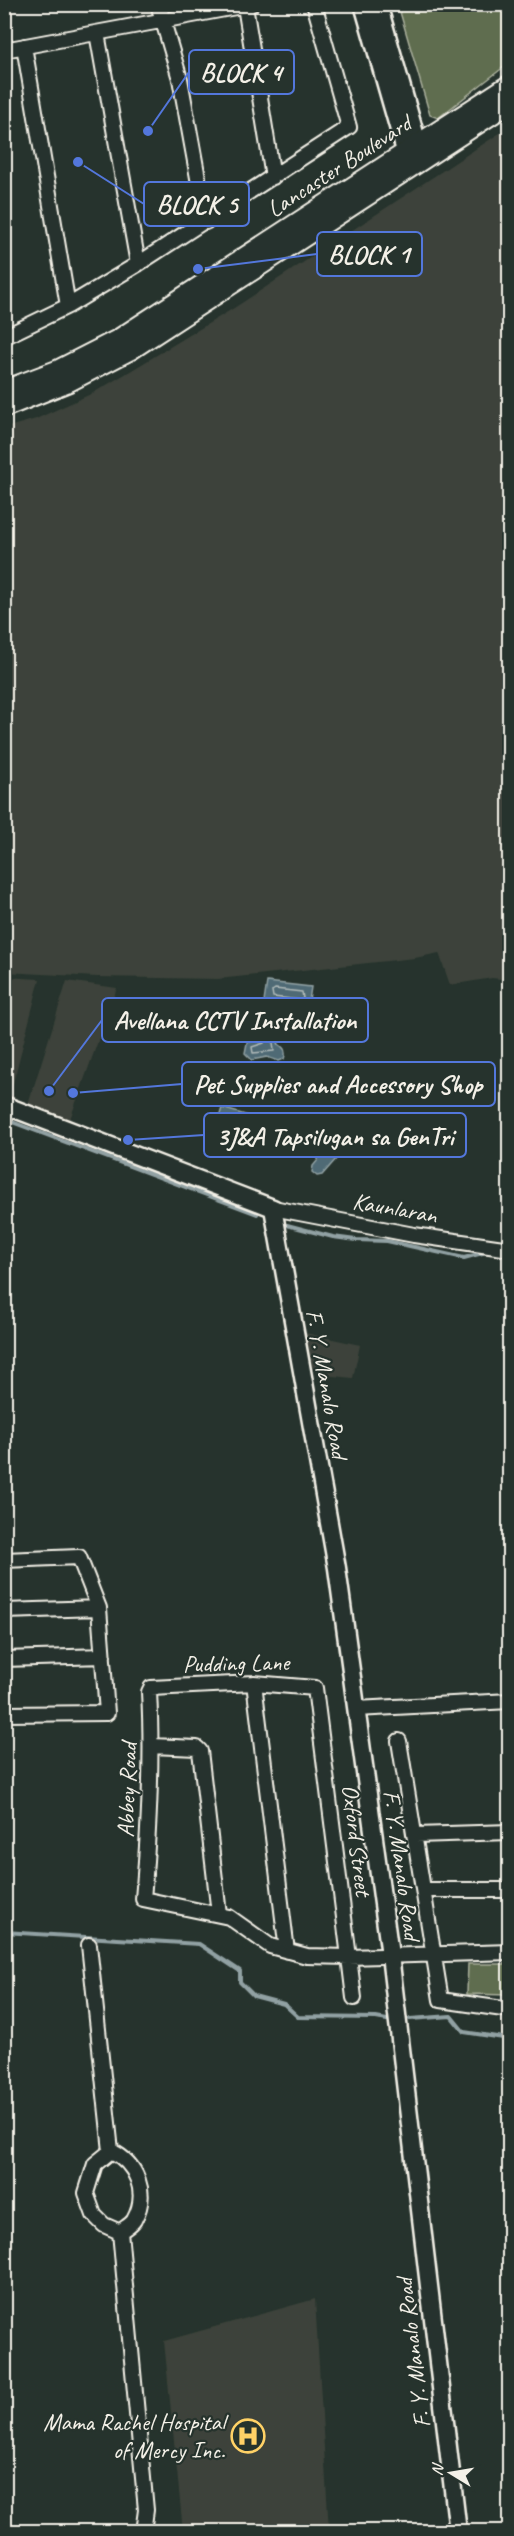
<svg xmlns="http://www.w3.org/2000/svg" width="514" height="2536" font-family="Caveat,sans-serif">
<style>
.built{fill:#3c433a}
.green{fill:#5f6d4f;stroke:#aaaf9c;stroke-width:1.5}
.water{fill:#4f6b75;stroke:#91a1a3;stroke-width:1.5}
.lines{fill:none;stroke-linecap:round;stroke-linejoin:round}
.shore{stroke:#b2bbba;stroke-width:1.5}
.stream{stroke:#91a1a3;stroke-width:4}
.minor-casing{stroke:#f4f1e8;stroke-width:18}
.tertiary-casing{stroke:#f4f1e8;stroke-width:21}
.secondary-casing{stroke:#f4f1e8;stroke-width:22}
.minor{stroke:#26332d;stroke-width:14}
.tertiary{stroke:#26332d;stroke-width:16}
.secondary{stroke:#26332d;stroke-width:18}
.labels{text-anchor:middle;stroke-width:4.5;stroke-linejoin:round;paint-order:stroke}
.street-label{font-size:24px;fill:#f4f1e8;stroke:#26332d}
.poi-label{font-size:24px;fill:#f4f1e8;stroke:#26332d;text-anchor:end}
.leader{fill:none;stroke:#5377dc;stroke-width:2}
.callout-dot{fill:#5377dc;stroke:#26332d;stroke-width:2}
.callout{fill:#26332d;stroke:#5377dc;stroke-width:2}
.callout-label{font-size:26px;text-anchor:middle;font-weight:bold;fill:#f4f1e8}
</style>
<rect width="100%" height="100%" fill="#26332d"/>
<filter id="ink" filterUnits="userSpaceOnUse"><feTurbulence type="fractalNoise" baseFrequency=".0167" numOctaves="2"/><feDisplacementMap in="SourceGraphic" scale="12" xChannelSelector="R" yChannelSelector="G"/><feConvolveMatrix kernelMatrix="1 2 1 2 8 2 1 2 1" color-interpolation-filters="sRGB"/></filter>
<g filter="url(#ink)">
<path class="built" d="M509,127V980L492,978L450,985L439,953L415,958L218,979L97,977L5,972V428L36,419L93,393L132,370L234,308Z
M4,977L40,979L10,1095L4,1092Z
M67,981L117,988L69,1122L27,1108Z
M301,1332L360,1345L353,1378L323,1375L305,1365Z
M315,2299L329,2531H183L164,2341Z"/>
<path class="green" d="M398,5H509V63L438,118L430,115Z
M468,1964H509V1995L467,1994Z"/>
<path class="water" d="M267,982L311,987L308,1007L264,1002Z
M267,1020L272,1026L282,1025L286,1031L278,1044C284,1047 287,1051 284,1059L279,1061L267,1057L252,1060L245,1053L247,1043L262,1038L255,1032V1024L259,1021Z
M222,1108L262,1120L256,1141L213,1128L212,1121L219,1118Z
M328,1145L335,1149L337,1158L322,1175L317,1176L312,1172L313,1166L318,1160L319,1150Z"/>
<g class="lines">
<path class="shore" d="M275,989L302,992L303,998L301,1000L273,997L272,991Z
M268,1032L276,1034L273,1042L274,1051L253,1053L252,1047L264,1043Z
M229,1117L253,1124L252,1131L249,1133L225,1125L224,1122Z"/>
<path class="stream" d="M4,1119L257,1214
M287,1225L333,1237L356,1240L387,1241L464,1258L486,1252
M4,1932L199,1944L240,1971V1982L254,1996L284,2004L298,2017L376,2018L387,2020
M410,2019L451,2016L464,2032L510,2039"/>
<g class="minor-casing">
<path id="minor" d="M158,4L180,79L206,222
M245,6L273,177
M97,33L138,264
M24,46L68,306
M4,50L252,4
M4,337L68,306L138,264L349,127L314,4
M273,1208L414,1235L510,1249
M4,1560L79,1557L99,1608L107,1713L4,1714
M4,1611L99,1608
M4,1659L103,1656
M254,1683L287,1951
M356,1709L510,1701
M399,1741L441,2000L510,2010
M152,1746L197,1748L200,1751L219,1914
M416,1835L510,1832
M424,1890H510
M89,1945L111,2151
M354,1998L349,1957L315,1688L254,1683L151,1688L149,1692C153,1761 149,1830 143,1899L229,1917L270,1946L307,1956L349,1957L510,1952
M111,2151L95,2164L86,2193L94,2215L104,2225L120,2232
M111,2151C137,2163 149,2193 134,2220C131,2225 124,2228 120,2232
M120,2232L146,2510L143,2532"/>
</g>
<g class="tertiary-casing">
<path id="tertiary" d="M363,4L409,165
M378,4L418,144L414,156
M4,1105L273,1208L337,1568L390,1955L458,2532"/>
</g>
<g class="secondary-casing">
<path id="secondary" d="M4,390L57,370L118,339L510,84
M4,408L69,382L131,350L510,103"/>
</g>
<use href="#minor" class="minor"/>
<use href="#tertiary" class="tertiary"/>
<use href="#secondary" class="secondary"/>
</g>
</g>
<defs>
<g id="hospital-ring" transform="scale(1.725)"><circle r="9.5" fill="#26332d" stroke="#ffd166" stroke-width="1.5"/><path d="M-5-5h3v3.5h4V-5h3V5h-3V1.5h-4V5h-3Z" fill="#ffd166"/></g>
</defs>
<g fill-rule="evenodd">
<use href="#hospital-ring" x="248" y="2436"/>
</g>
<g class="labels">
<g class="street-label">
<text transform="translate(339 166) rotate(-33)" y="8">Lancaster Boulevard</text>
<text transform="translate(395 1208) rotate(10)" y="8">Kaunlaran</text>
<text transform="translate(327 1384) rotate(80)" y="8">F. Y. Manalo Road</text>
<text transform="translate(236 1663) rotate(-1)" y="8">Pudding Lane</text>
<text transform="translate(127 1790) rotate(-88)" y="8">Abbey Road</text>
<text transform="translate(357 1840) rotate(83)" y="8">Oxford Street</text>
<text transform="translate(402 1865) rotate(82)" y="8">F. Y. Manalo Road</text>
<text transform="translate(413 2353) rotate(-97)" y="8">F. Y. Manalo Road</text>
</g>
<g class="poi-label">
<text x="225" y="2430">Mama Rachel Hospital<tspan x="225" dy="28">of Mercy Inc.</tspan></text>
</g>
</g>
<path class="leader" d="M148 131L189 72M78 162L144 204M198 269L317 254M49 1091L102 1020M73 1093L182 1084M128 1140L204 1135"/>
<g class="callout-dot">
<circle cx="148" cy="131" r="6"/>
<circle cx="78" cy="162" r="6"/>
<circle cx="198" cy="269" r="6"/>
<circle cx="49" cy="1091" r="6"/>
<circle cx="73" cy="1093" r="6"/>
<circle cx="128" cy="1140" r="6"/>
</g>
<g class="callout">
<rect x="189" y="50" width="105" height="44" rx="6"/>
<rect x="144" y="182" width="105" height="44" rx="6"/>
<rect x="317" y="232" width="105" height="44" rx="6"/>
<rect x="102" y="998" width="266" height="44" rx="6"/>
<rect x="182" y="1062" width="313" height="44" rx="6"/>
<rect x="204" y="1113" width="262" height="44" rx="6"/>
</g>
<g class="callout-label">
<text x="241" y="81">BLOCK 4</text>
<text x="197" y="213">BLOCK 5</text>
<text x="369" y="263">BLOCK 1</text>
<text x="235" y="1029">Avellana CCTV Installation</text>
<text x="338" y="1093">Pet Supplies and Accessory Shop</text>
<text x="335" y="1145">3J&amp;A Tapsilugan sa GenTri</text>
</g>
<rect width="514" height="2536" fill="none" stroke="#26332d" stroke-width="24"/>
<rect x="12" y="12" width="490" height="2512" fill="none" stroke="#f4f1e8" stroke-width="2" filter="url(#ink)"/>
<g transform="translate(451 2473) rotate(281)" stroke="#26332d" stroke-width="4.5" paint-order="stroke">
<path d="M0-4.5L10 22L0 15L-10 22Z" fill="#f4f1e8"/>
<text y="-9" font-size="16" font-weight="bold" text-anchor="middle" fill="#f4f1e8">N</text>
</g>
</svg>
